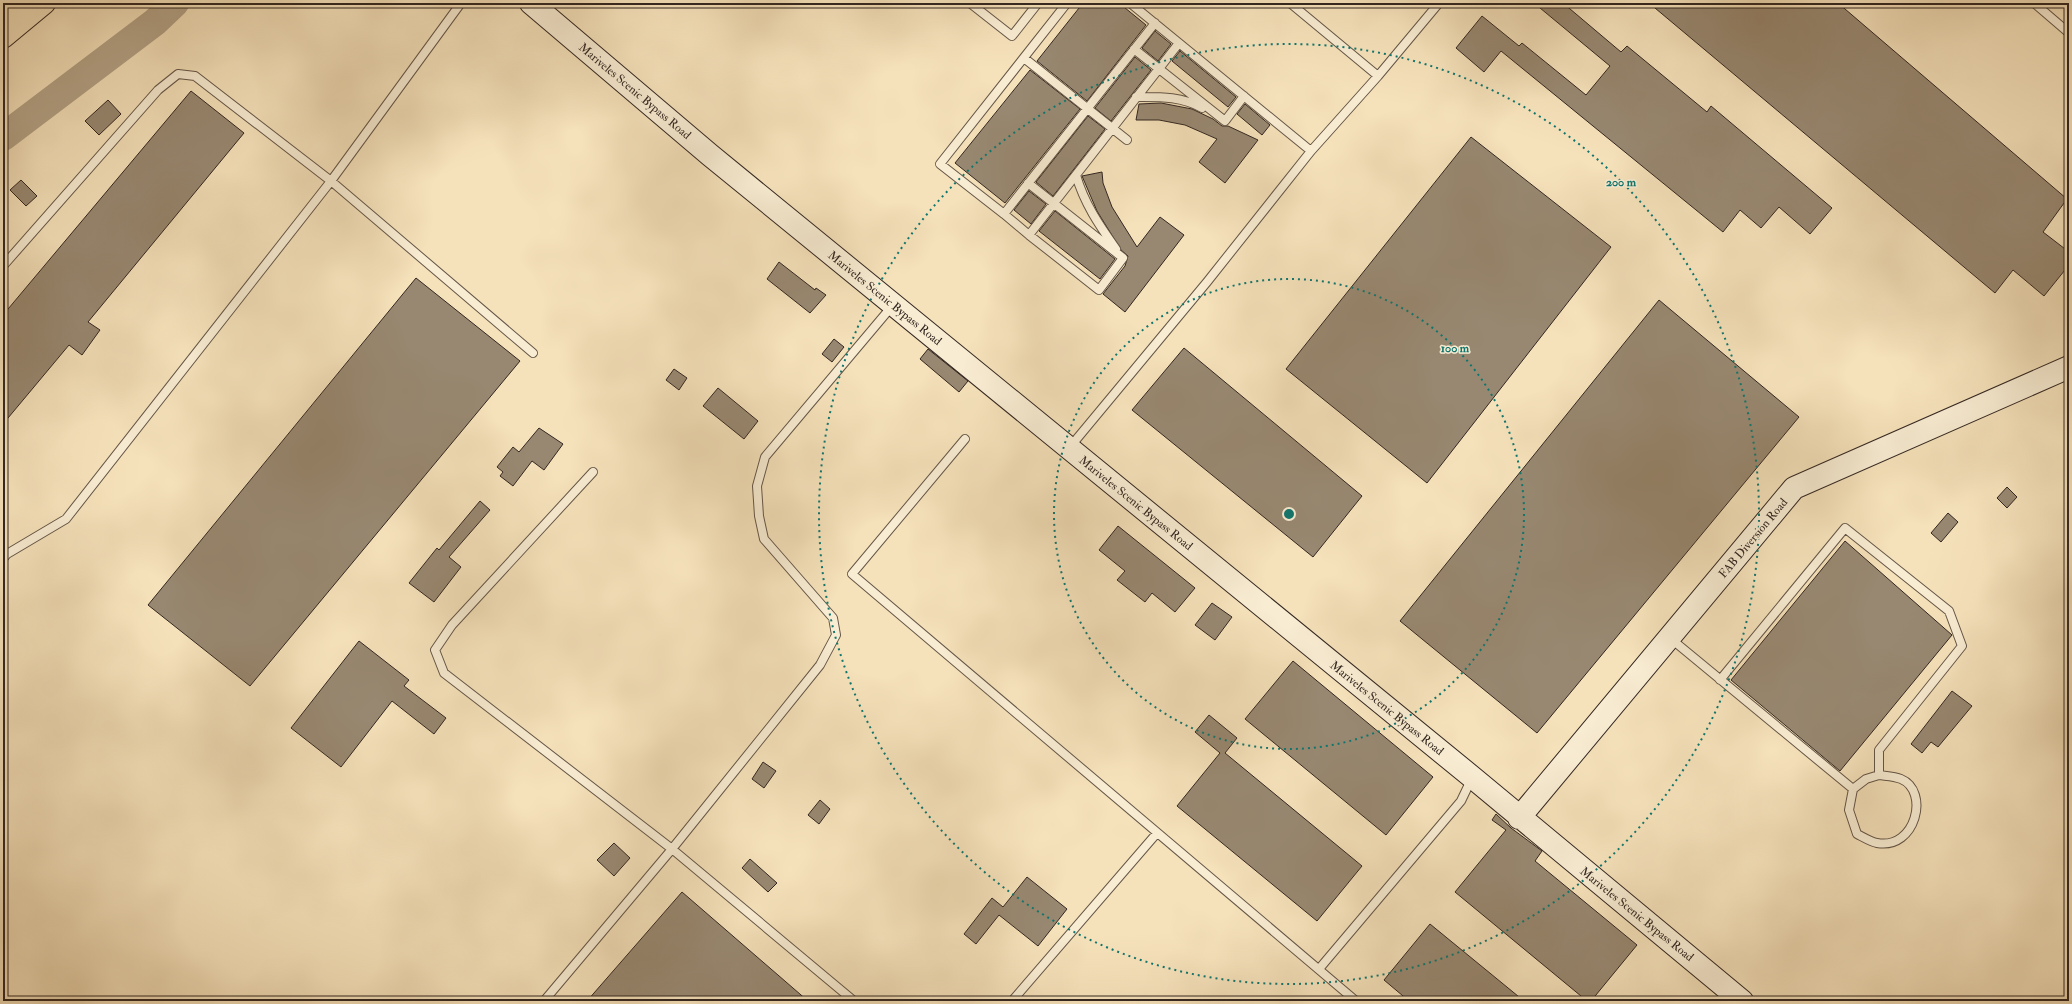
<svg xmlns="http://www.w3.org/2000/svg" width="2072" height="1004" font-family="'IM FELL Double Pica',serif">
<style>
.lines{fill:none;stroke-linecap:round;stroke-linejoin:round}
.river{stroke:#b3a286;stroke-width:28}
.building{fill:#988871;stroke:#332721}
.lane-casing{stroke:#645647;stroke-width:10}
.secondary-casing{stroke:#332721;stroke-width:24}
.primary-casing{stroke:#332721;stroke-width:24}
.lane{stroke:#f8ecd2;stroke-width:8}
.secondary{stroke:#f8ecd2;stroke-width:22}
.primary{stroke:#f5e1ba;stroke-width:22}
.ring{fill:none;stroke:#0f766e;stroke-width:2;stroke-dasharray:2 4}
.labels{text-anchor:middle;stroke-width:3;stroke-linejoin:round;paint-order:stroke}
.street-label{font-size:12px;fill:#332721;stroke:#f8ecd2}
.centre{fill:#0f766e;stroke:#f8ecd2;stroke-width:2}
.ring-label{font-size:12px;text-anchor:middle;font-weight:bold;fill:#0f766e;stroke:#f8ecd2;stroke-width:3;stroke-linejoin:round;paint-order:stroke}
</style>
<rect width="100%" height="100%" fill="#f5e1ba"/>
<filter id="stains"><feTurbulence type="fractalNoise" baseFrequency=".005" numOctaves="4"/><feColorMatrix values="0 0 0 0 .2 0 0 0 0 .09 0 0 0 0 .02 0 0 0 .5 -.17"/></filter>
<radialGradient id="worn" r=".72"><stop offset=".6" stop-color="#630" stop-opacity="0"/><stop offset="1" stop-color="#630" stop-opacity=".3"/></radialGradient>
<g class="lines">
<path class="river" d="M3,137L155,22L175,3"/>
</g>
<path class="building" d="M1083,3H1119L1146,25L1087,101L1037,61Z
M1534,3H1563L1621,52L1627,46L1707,112L1711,106L1832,208L1810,234L1779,207L1761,228L1740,210L1723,232L1501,51L1484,72L1456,48L1482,16L1519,46L1522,43L1586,95L1610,66Z
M1649,3H1838L2067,199L2043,232L2069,252V265L2044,296L2013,270L1995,293Z
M1155,31L1171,44L1158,61L1142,48Z
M1180,51L1236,97L1228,107L1172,61Z
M1135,57L1151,70L1111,121L1095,108Z
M1030,70L1080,109L1005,203L955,163Z
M191,91L244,133L88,322L100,330L82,355L69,345L3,424V315Z
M108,100L121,114L99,135L85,121Z
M1161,103L1192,109L1213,119L1222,126H1228L1258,140L1225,183L1199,162L1217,139L1185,125L1159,120H1136L1139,104Z
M1245,104L1270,125L1262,135L1237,114Z
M1088,116L1105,129L1053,196L1036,182Z
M1471,137L1611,247L1427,483L1286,369Z
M1102,172L1103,183L1112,207L1137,247L1160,217L1184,235L1125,312L1103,294L1125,266L1128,256L1121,250L1097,211L1082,176Z
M21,180L37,196L26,206L10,190Z
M1029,191L1046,204L1031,224L1014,210Z
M1055,211L1115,259L1100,279L1039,231Z
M779,262L815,290L816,288L826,295L810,313L767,279Z
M416,278L520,361L250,686L148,605Z
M1659,300L1799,417L1537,733L1400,621Z
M834,339L844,347L832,362L822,354Z
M1184,348L1362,496L1313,557L1132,410Z
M928,349L968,381L959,392L920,359Z
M674,369L687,378L679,390L666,380Z
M718,388L758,421L744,439L703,406Z
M539,428L563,444L544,470L532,461L513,486L500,476L503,472L497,467L513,447L519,452Z
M2007,487L2017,497L2007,508L1997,498Z
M480,501L490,510L449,557L461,567L434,602L409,583L437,548L439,550Z
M1948,513L1958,522L1941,542L1931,533Z
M1118,526L1195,588L1175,612L1152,593L1145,602L1117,580L1125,571L1099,550Z
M1845,541L1952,635L1840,771L1731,680Z
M1212,603L1232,617L1215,640L1195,625Z
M359,641L409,680L404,686L446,718L434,734L392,701L341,767L291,728Z
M1293,661L1433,777L1386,835L1245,719Z
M1952,691L1972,706L1938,747L1931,742L1922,753L1911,744Z
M1209,715L1237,738L1225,753L1362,866L1317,921L1177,806L1220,753L1195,732Z
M763,762L776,771L764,788L752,779Z
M820,800L830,809L819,824L808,815Z
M1496,814L1511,828L1542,851L1535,861L1637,945L1591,1001H1587L1455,892L1506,830L1492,820Z
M614,843L630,858L614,876L597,860Z
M750,859L777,883L768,892L742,868Z
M1027,877L1067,909L1038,946L999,915L976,944L964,934L992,898L1003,907Z
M682,892L808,1001H587Z
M1430,924L1524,1001H1409L1384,980Z"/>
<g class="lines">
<g class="lane-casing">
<path id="lane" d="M970,3L1012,36L1038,3
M1067,3L940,164L1004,214L1155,23
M1130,3L1311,151
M1290,3L1378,76
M2034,3L2069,33
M1134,49L1225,121
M1024,58L1127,140
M1136,97C1159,97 1181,96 1202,108
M1225,121L1244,96
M1076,175C1084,203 1099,225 1116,249
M1028,183L1123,258L1099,290L1029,235
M1004,214L1029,235L1179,43
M3,266L158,90L178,74L195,76L331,181L533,353
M965,439L852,574L1356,1001
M1070,447L1207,282L1311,151L1378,76L1439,3
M3,559L7,554L66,519L331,181L461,3
M1670,638L1853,789L1849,810L1857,834C1863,837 1871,842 1877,843C1916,850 1930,791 1901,779C1894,776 1886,776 1879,775V750L1962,646L1949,611L1845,528L1720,680
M1853,789L1866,779L1879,775
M1319,969L1461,801L1472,778
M544,1001L672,849L444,673L435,650L452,625L593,472
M854,1001L672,849L820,665L836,635L833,618L764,539L759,516L757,486L765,457L893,305
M1012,1001L1157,833"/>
</g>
<g class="secondary-casing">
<path id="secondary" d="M531,3L710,155L1472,777L1742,1001
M1519,818L1794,488L2069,367"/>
</g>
<g class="primary-casing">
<path id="primary" d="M3,11L12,3
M3,37L44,3"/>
</g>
<use href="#lane" class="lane"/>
<use href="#secondary" class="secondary"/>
<use href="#primary" class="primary"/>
</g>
<g class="ring">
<circle cx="1289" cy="514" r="235"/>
<circle cx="1289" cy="514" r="470"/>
</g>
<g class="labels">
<g class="street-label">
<text transform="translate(635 91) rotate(40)" y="4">Mariveles Scenic Bypass Road</text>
<text transform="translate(885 298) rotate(39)" y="4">Mariveles Scenic Bypass Road</text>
<text transform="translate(1136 503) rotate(39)" y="4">Mariveles Scenic Bypass Road</text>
<text transform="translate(1753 538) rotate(-50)" y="4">FAB Diversion Road</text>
<text transform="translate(1387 708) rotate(39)" y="4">Mariveles Scenic Bypass Road</text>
<text transform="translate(1637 914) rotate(39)" y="4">Mariveles Scenic Bypass Road</text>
</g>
</g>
<circle cx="1289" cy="514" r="6" class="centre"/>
<g class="ring-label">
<text x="1621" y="186">200 m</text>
<text x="1455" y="352">100 m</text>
</g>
<rect width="2072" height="1004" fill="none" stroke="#f5e1ba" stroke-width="16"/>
<rect x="4" y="4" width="2064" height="996" fill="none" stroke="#332721" stroke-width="2"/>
<rect x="8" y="8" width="2056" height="988" fill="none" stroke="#332721"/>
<rect width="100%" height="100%" filter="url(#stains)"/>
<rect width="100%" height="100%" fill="url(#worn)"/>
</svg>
